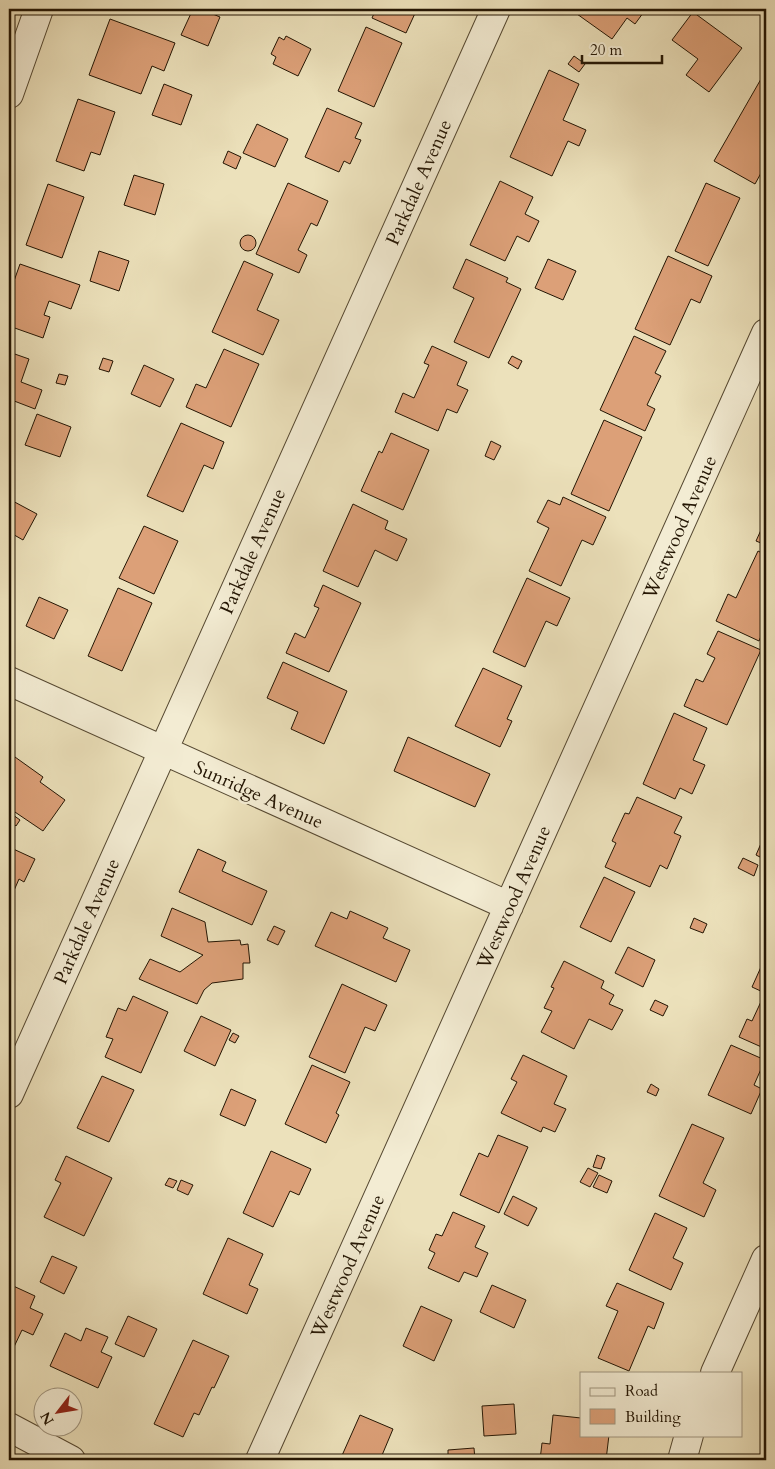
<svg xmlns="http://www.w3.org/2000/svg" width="775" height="1469" font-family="Cardo,serif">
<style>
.building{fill:#dca078;stroke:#231503}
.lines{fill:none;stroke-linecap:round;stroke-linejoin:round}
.minor-casing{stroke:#554831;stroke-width:30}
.minor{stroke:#f3ecd3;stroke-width:28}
.labels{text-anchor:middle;stroke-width:5;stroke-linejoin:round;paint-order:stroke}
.street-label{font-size:19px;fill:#231503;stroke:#f3ecd3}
</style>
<rect width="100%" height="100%" fill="#ece1bb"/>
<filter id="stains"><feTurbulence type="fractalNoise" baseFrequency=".004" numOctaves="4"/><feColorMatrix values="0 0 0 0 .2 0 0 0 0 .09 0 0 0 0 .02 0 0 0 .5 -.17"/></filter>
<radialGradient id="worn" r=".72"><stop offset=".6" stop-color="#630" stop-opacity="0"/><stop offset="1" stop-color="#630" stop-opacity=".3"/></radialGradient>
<path class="building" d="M193,9H201L220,17L208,46L181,35Z
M376,9H417L406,33L372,18Z
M581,9H646L635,24L627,18L612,39L577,14Z
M693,12L742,48L709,92L686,75L698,59L672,40Z
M110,19L175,43L164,71L152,66L141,94L89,75Z
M366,27L402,43L374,107L338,91Z
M286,36L311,49L298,76L273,64L276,57L271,54L279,37L284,40Z
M574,56L585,64L579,72L568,64Z
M549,70L579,84L563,120L586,130L579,146L568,141L552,176L510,157Z
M765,72L766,164L755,184L714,161Z
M164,84L192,95L181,125L152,115Z
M78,99L115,112L100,155L91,152L84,171L56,161Z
M327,108L362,123L355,138L361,140L350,164L344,161L339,172L305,157Z
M257,124L288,139L275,167L243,153Z
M228,151L241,157L236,169L223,163Z
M134,175L164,184L155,215L124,205Z
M500,181L533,197L525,214L539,221L529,242L517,236L505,261L470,245Z
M288,183L328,201L317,226L311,223L298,250L307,255L299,273L256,254Z
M706,183L740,198L708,266L675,251Z
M48,184L84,197L62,258L26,245Z
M240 243a8 8 0 1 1 16 0a8 8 0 1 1-16 0Z
M99,251L129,261L119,291L90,281Z
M668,256L712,276L700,303L691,299L670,345L635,329Z
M466,259L508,278L506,282L521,289L489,358L454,342L474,298L453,288Z
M548,259L576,271L563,300L535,288Z
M244,261L273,274L257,310L279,320L263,355L212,332Z
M20,264L80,285L71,309L49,301L44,315L50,317L43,338L9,326V280L14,281Z
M634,336L666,351L655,373L661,376L647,405L655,409L645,431L600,410Z
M432,346L467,362L457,385L468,390L457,413L447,409L438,431L395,412L403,393L414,398L429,365L424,363Z
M224,349L259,364L231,427L186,407L196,384L206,388Z
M9,352L29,359L21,382L42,390L35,409L9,399Z
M512,356L522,361L518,369L508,363Z
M103,358L113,361L109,372L99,369Z
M144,365L174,379L160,407L131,394Z
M59,374L68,376L65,385L56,383Z
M37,414L71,427L60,457L25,445Z
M604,420L642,437L609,511L571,494Z
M181,423L224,442L213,469L204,465L183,512L147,496Z
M391,433L429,450L403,510L361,491L379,451L382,453Z
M491,441L501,446L494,460L485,456Z
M563,497L606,517L593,545L582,540L561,586L529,571L549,528L537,522L548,500L560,505Z
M9,499L37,514L23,540L9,532Z
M353,504L388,521L385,529L407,539L397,561L375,550L358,587L323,571Z
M766,519V545L756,541Z
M144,526L178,541L154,594L119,578Z
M758,551L766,555V624L759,641L716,621L728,594L736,598Z
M527,578L570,598L557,626L546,621L525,667L493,652Z
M323,585L361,603L329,672L286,653L295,633L305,638L319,608L314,606Z
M118,588L152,603L122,671L88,656Z
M39,597L68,610L54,639L26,626Z
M718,631L761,650L727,725L684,706L696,679L703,682L715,658L707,654Z
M283,662L347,691L324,744L291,729L298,712L267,698Z
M483,668L522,686L507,719L512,721L500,747L455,726Z
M674,713L707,728L693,760L705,765L692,794L680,788L675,799L643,784Z
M408,737L490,774L475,807L394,771Z
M15,757L43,777L40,782L65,800L43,831L9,808V760L11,762Z
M637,797L682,817L674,833L681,836L667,869L660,865L650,887L605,867L616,843L612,841L625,813L629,814Z
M9,812L20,820L16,826L9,820Z
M766,832V860L756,855Z
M9,847L35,859L24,882L19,879L9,902Z
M198,849L226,862L222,871L267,891L252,925L179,892Z
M743,858L758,865L754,876L738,868Z
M604,877L635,892L611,942L580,927Z
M172,908L205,922L208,942L240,940L241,945L248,944L250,963H243V979L212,983L204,990L197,1004L139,979L150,959L180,972L203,955L161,936Z
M350,911L388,928L383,938L410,950L396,982L315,946L331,912L347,919Z
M694,918L707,924L703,933L690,928Z
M274,926L285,931L278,945L267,940Z
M628,947L655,960L643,987L615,973Z
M564,961L604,981L601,988L614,995L609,1004L623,1010L612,1030L589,1019L574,1049L541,1032L552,1011L544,1008L554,988L551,987Z
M761,967L766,970V1049L739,1037L747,1019L752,1021L765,993L752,987Z
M342,984L387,1005L375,1031L365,1027L345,1073L309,1057Z
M133,996L168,1012L141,1073L105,1057L113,1039L106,1037L118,1008L126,1011Z
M655,1000L668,1006L663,1016L650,1010Z
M201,1016L231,1030L215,1066L184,1051Z
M233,1033L239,1036L235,1043L229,1040Z
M731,1045L765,1060L754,1085L762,1089L751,1114L708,1095Z
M523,1055L567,1076L554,1104L566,1109L555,1132L543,1127L541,1132L501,1113L517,1082L511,1079Z
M312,1065L350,1082L336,1113L339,1115L326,1143L285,1124Z
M102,1076L134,1090L109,1142L77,1128Z
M651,1084L659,1089L656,1096L647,1092Z
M231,1089L256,1100L245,1126L220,1115Z
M692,1124L724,1138L703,1183L716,1190L704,1217L659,1196Z
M498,1135L528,1147L499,1213L460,1195L479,1153L488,1157Z
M271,1151L311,1169L299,1195L290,1191L273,1227L243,1213Z
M597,1155L605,1158L601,1169L593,1167Z
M66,1156L112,1178L84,1236L44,1217L61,1183L55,1180Z
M588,1168L598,1173L590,1187L580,1182Z
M599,1175L612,1181L607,1193L593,1187Z
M169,1178L177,1181L173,1188L165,1185Z
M181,1180L193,1185L188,1195L177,1190Z
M513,1196L537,1208L528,1226L504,1214Z
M453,1212L485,1226L475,1247L488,1253L477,1277L464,1272L459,1282L428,1268L435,1253L429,1250L436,1234L442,1236Z
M655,1213L687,1228L673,1258L683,1263L671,1290L629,1270Z
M228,1238L263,1254L249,1285L258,1289L247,1314L203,1294Z
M52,1256L77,1267L64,1294L40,1282Z
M617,1283L664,1303L654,1329L648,1326L629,1371L598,1358L618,1311L606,1306Z
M9,1284L35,1296L30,1308L43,1314L33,1335L22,1330L13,1349L9,1347Z
M492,1285L526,1300L514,1328L480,1312Z
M421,1306L452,1320L434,1361L403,1346Z
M128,1316L157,1329L144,1357L115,1344Z
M86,1328L108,1337L101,1352L112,1357L98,1388L50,1366L65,1333L81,1341Z
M193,1340L229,1356L214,1388L212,1387L199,1415L194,1413L183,1437L154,1424Z
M514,1404L516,1434L484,1436L482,1406Z
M360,1415L393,1429L380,1460H340Z
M553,1415L581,1418V1435H609L606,1460L575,1457V1460H540L542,1443L550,1444Z
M474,1448L475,1460H448V1450Z"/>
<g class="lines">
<g class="minor-casing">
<path id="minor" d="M9,94L39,9
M9,681L509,906
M9,1094L496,9
M715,1373L766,1259
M9,1427L71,1460
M260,1460L766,333
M682,1460L689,1435"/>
</g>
<use href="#minor" class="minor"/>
</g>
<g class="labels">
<g class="street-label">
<text transform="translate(418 182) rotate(-66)" y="7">Parkdale Avenue</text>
<text transform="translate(679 527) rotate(-66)" y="7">Westwood Avenue</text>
<text transform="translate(252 551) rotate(-66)" y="7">Parkdale Avenue</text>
<text transform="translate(259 794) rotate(24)" y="7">Sunridge Avenue</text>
<text transform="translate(513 897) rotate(-66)" y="7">Westwood Avenue</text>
<text transform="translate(86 921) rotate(-66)" y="7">Parkdale Avenue</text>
<text transform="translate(347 1266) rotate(-66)" y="7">Westwood Avenue</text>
</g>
</g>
<rect width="775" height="1469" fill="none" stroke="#ece1bb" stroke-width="30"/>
<rect x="10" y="10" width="755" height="1449" fill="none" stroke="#231503" stroke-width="2.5"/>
<rect x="15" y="15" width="745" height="1439" fill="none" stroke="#231503"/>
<rect x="580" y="1372" width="162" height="65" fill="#f3ecd3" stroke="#a09680"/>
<rect x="590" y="1388" width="25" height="8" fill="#f3ecd3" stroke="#a09680"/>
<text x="625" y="1396" font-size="15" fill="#231503">Road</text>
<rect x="590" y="1409" width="25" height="15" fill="#dca078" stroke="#a09680"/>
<text x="625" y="1422" font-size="15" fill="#231503">Building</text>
<g transform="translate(58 1412) rotate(239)"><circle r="24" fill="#f3ecd3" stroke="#a09680"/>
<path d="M0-4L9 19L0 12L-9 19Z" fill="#8f2418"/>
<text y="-8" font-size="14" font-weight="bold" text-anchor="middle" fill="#231503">N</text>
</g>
<path d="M582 55v8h80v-8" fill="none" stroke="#231503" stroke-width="2.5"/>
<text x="590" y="55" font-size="15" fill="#231503" stroke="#f3ecd3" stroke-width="4" paint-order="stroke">20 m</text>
<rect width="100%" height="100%" filter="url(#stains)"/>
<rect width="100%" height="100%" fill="url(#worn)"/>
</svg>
